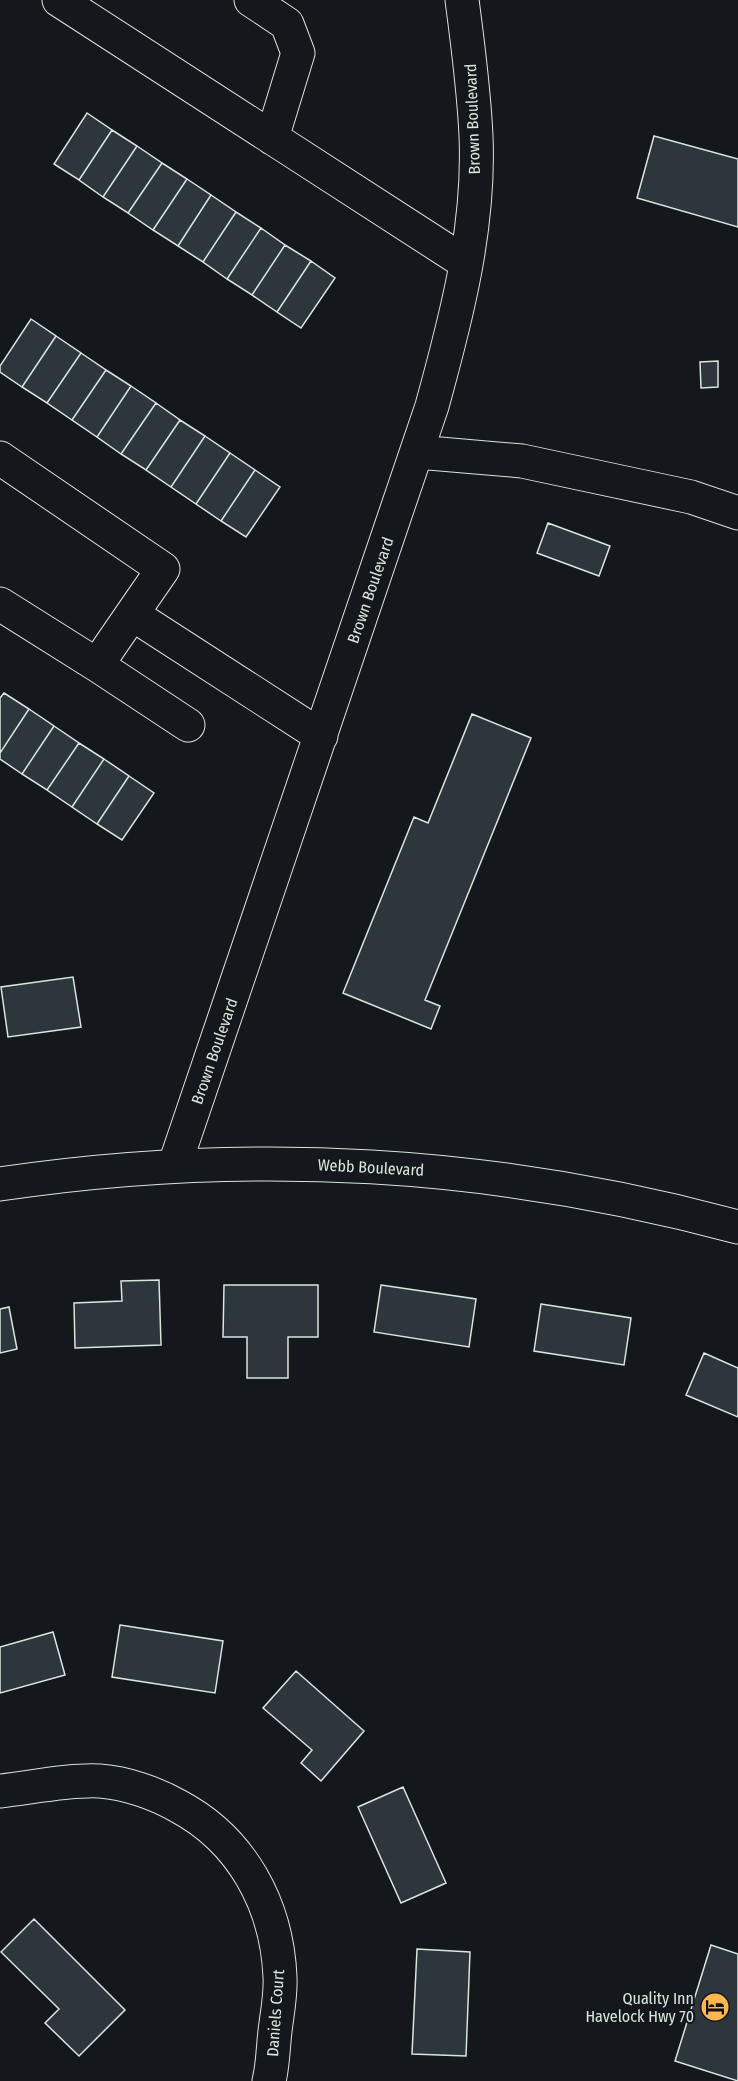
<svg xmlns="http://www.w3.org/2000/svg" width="738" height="2081" font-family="'Fira Sans Condensed',sans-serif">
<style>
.building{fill:#2c363c;stroke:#d8e6dc;stroke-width:1.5}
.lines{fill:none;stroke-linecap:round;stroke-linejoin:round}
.minor-casing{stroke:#d8e6dc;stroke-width:35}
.minor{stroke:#14181c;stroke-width:33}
.labels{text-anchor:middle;stroke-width:4.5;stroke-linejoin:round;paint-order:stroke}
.street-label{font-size:16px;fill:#d8e6dc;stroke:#14181c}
.poi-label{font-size:16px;fill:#d8e6dc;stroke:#14181c;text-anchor:end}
</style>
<rect width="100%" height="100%" fill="#14181c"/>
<path class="building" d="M87,113L112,130L79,180L54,164Z
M112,130L137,146L103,197L79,180Z
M654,136L738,159V227L637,198Z
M137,146L162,163L128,213L103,197Z
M162,163L187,179L153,230L128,213Z
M187,179L211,195L178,246L153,230Z
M211,195L236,212L203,262L178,246Z
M236,212L261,228L227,279L203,262Z
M261,228L285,245L252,295L227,279Z
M285,245L311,261L277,312L252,295Z
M311,261L335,278L301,328L277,312Z
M31,319L56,336L22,387L0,372V366Z
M56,336L81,353L47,403L22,387Z
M81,353L106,370L72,420L47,403Z
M718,361V387L701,388L700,362Z
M106,370L131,386L97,437L72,420Z
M131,386L156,403L121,454L97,437Z
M156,403L180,420L146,470L121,454Z
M180,420L205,436L171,487L146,470Z
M205,436L230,453L196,504L171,487Z
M230,453L255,470L221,521L196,504Z
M255,470L280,487L246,537L221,521Z
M548,523L610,546L599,576L537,553Z
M4,693L29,709L0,753V698Z
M29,709L54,726L22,774L0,759V753Z
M472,714L531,738L425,1000L440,1006L431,1029L343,993L414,817L428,823Z
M54,726L79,743L47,790L22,774Z
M79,743L104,759L72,807L47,790Z
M104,759L129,776L97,824L72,807Z
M129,776L154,793L122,840L97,824Z
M73,977L81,1027L8,1037L1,987Z
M159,1280L161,1345L75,1348L74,1303L122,1301L121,1281Z
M224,1285H318V1337H288V1378H247V1337H223Z
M381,1285L476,1299L469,1347L374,1332Z
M541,1304L631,1318L624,1365L534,1351Z
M9,1307L17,1349L0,1353V1309Z
M704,1353L738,1368V1417L686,1395Z
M120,1625L223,1641L215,1693L112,1677Z
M53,1632L65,1675L0,1693V1647Z
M296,1671L364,1731L321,1781L301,1763L312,1750L263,1708Z
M403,1787L446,1883L401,1903L358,1807Z
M34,1919L125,2010L79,2056L45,2023L59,2009L1,1952Z
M711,1945L738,1954V2081L675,2061Z
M417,1949L470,1952L466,2056L412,2054Z"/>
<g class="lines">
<g class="minor-casing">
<path id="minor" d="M59,0L466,263
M251,0L287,24L298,53L272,138
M417,452L522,461L691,497L738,513
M0,458L163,569L132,614
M0,604L97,665
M188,725L97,665L132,614L321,736
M175,1164L432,406C456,319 480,228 476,136C474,91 468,45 462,0
M0,1184C251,1147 493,1161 738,1227
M0,1791C29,1788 71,1779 100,1781C126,1783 155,1793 178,1806C242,1840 277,1905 280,1977C281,1995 277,2014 275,2031C273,2048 273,2065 269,2081"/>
</g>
<use href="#minor" class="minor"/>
</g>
<defs>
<g id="hotel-disc" transform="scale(1.5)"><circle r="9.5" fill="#ffb74d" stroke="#14181c"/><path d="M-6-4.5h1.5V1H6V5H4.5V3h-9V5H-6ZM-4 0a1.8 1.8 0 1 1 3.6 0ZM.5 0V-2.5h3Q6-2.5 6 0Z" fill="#111"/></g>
</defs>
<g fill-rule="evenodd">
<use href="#hotel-disc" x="715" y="2007"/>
</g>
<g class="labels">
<g class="street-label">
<text transform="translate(472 119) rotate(-92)" y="6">Brown Boulevard</text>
<text transform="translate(370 590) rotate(-71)" y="6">Brown Boulevard</text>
<text transform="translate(214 1051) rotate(-71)" y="6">Brown Boulevard</text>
<text transform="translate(371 1167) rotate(3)" y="6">Webb Boulevard</text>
<text transform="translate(275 2013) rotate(-86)" y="6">Daniels Court</text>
</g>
<g class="poi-label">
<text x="694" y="2004">Quality Inn<tspan x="694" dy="18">Havelock Hwy 70</tspan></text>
</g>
</g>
</svg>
